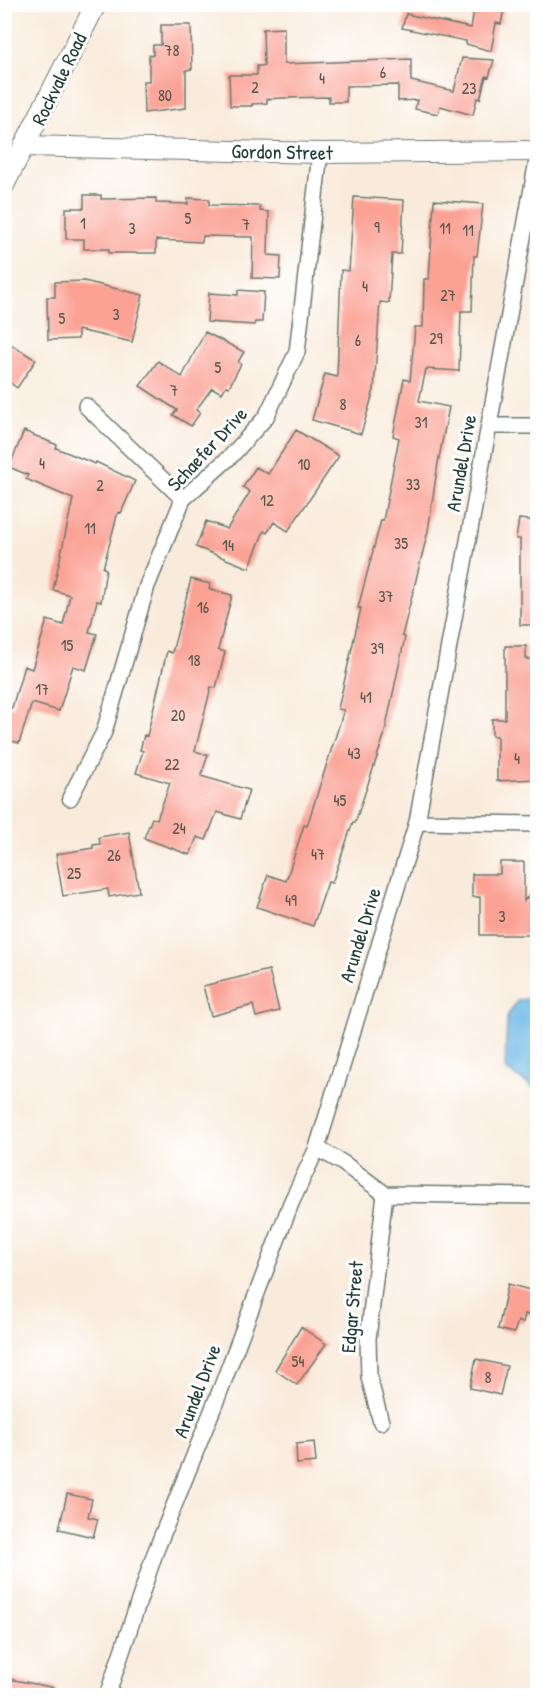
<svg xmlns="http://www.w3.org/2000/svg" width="542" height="1700" font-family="'Patrick Hand',sans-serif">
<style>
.water{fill:#6ab6e4;stroke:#447a8c;stroke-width:1.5}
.building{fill:#fba295}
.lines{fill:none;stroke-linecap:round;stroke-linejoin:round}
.minor-casing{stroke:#6b7a6f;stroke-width:18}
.tertiary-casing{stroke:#6b7a6f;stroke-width:22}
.minor{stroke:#fff;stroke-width:15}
.tertiary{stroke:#fff;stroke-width:20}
.labels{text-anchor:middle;stroke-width:6;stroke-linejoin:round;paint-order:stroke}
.number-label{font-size:16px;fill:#56564c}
.street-label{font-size:20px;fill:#1f3d34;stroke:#fff}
</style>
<rect width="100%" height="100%" fill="#fff"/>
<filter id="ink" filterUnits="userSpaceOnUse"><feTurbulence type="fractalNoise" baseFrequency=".0167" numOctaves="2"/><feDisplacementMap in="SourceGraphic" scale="12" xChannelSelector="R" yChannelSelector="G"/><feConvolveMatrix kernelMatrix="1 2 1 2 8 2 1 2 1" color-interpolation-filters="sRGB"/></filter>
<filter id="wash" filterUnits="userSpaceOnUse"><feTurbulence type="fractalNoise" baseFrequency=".008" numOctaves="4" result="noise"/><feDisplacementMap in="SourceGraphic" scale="24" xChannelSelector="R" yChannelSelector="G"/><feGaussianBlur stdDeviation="1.35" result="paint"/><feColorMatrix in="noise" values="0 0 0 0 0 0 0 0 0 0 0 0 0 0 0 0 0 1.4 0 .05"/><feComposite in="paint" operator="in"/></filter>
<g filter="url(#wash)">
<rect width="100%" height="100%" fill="#f9ebdc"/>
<path class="water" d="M537,998H538L537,1090L505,1069L507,1016L518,1000Z"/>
<g id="blocks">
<path class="building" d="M475,4H505L501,24L496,23L491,51L466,44V41L402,28L406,14L471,28Z
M161,25H191L192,69L186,70V108L144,113L143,81H149V55H153V45H161Z
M284,28V64L411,59V81L454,91L462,58L494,60L489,77L486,76L480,99L477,98L473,115L440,106L438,114L415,109L417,100L398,101V85L346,86V102H329V97L282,98L267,99V103L252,104V106H230L229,75H257V66H264L263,29Z
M84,195H101V199L156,198V203L188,204V198L209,199V205L260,206V211L269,212L268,255L281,256L280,279L252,278L253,237L203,236L202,242L156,240V253H109V249H84V239H66V208H84Z
M354,197L404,200L401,254H392L389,303L380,302L374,390L361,434L312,420L325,374L337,377L341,270L349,271Z
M434,200L483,204L477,256H474L472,311H461L459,371L426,369L419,401L449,407L438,463L428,531L402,636L405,637L384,736L355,823L353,822L332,883L328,882L313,926L257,907L268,875L286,881L304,825L307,826L344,710L338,709L361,608H358L381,520L383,521L399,438L393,436L404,379L410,381L415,327H423L424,279H429Z
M84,281L143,295L132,342L78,330V339L48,340L47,297H55V282Z
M238,290L264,292L262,322H255L254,325L207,322L209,293L238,295Z
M205,332L244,352L238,362L241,364L229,387L226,386L222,393L212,388L196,410L200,413L191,426L173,415L177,410L140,386L158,361L182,377Z
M4,340L36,360L17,388L4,378Z
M296,430L339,456L288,531L274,522L267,533L264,531L249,568L196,547L206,521L227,529L250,492L243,487L256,467L268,474Z
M24,431L57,445L56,448L95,464L96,462L135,481L121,513L118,512L103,568L106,569L101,602L97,601L89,632L97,634L86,670L73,666L59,711L32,703L19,743L4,739V706L12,708L24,666L32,669L47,620L63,625L70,595L53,590L73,499L26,479L28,475L9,467Z
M519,519L537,521V625H520V539H516Z
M191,579L210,584L209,589L232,595L218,650L225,652L216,688L211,687L195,751L208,755L201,776L249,790L240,819L217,812L206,840L197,837L190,855L144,838L152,818L157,819L170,783L136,773L143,751L140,750L144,735L147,736L167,651L172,653Z
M505,646H526V659H537V693H532V727H537V779L497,781V736H492V719H505Z
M129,832L139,892L109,897L108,889L63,896L56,854L93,848V845L100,844L99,837Z
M500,862H524V901L537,886V935H480V897H472V874H500Z
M269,970L279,1011L256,1017L253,1005L211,1016L203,986Z
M508,1284L534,1291L531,1301L537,1302V1317L525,1314L523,1323L518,1321L514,1333L498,1329Z
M301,1327L326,1344L297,1385L275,1370Z
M476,1359L507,1366L500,1395L470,1388Z
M314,1442L316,1462L297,1464L296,1444Z
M67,1494L92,1499L88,1517L98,1519L93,1537L59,1529Z
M4,1678L56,1688L55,1695H4Z"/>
</g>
</g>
<g filter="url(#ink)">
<use href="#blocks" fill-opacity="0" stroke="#6b7a6f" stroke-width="1.5"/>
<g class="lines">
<g class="minor-casing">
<path id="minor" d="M86,406L183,499
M489,426H538
M70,798L104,732L147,586L183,499L232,455L266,417L297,352L320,153
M417,822L538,824
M317,1148L343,1163L385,1194L538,1196
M381,1422L369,1377L368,1339L385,1194
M107,1696L155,1553L220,1391L291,1203L317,1148L417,822L538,155"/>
</g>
<g class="tertiary-casing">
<path id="tertiary" d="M26,146L320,153L538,151
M4,185L96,4"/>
</g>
<use href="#minor" class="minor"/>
<use href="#tertiary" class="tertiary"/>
</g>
</g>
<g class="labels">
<g class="number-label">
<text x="172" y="56">78</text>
<text x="383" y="78">6</text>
<text x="322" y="84">4</text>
<text x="255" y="93">2</text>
<text x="469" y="94">23</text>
<text x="165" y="101">80</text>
<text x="188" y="224">5</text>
<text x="83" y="229">1</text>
<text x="246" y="230">7</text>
<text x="377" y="233">9</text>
<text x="132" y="234">3</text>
<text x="445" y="234">11</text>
<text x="468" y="236">11</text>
<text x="365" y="292">4</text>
<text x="448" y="301">27</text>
<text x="116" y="320">3</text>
<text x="62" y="324">5</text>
<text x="436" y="344">29</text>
<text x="358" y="346">6</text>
<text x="218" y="373">5</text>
<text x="174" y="396">7</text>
<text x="343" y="410">8</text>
<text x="421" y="428">31</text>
<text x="42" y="469">4</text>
<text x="304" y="470">10</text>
<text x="413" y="490">33</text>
<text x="100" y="491">2</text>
<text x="267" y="506">12</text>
<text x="90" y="534">11</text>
<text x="401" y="549">35</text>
<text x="228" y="551">14</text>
<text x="386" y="602">37</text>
<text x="203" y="613">16</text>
<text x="67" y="651">15</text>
<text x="377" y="654">39</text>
<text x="194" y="666">18</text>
<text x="42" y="695">17</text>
<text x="366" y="703">41</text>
<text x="178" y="721">20</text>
<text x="354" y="759">43</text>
<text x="517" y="764">4</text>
<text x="172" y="770">22</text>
<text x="340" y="806">45</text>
<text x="179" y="834">24</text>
<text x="318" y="860">47</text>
<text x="114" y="861">26</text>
<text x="74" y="879">25</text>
<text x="291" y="906">49</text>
<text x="502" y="922">3</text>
<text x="298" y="1367">54</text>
<text x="488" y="1383">8</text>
</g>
<g class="street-label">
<text transform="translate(59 79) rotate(-64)" y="7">Rockvale Road</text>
<text transform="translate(282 152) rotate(1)" y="7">Gordon Street</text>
<text transform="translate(207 449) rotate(-47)" y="7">Schaefer Drive</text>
<text transform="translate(461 463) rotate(-80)" y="7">Arundel Drive</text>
<text transform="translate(360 935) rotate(-73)" y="7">Arundel Drive</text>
<text transform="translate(352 1307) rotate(-85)" y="7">Edgar Street</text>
<text transform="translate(197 1391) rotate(-69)" y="7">Arundel Drive</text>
</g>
</g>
<rect width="542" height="1700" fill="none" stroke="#fff" stroke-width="24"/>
</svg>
